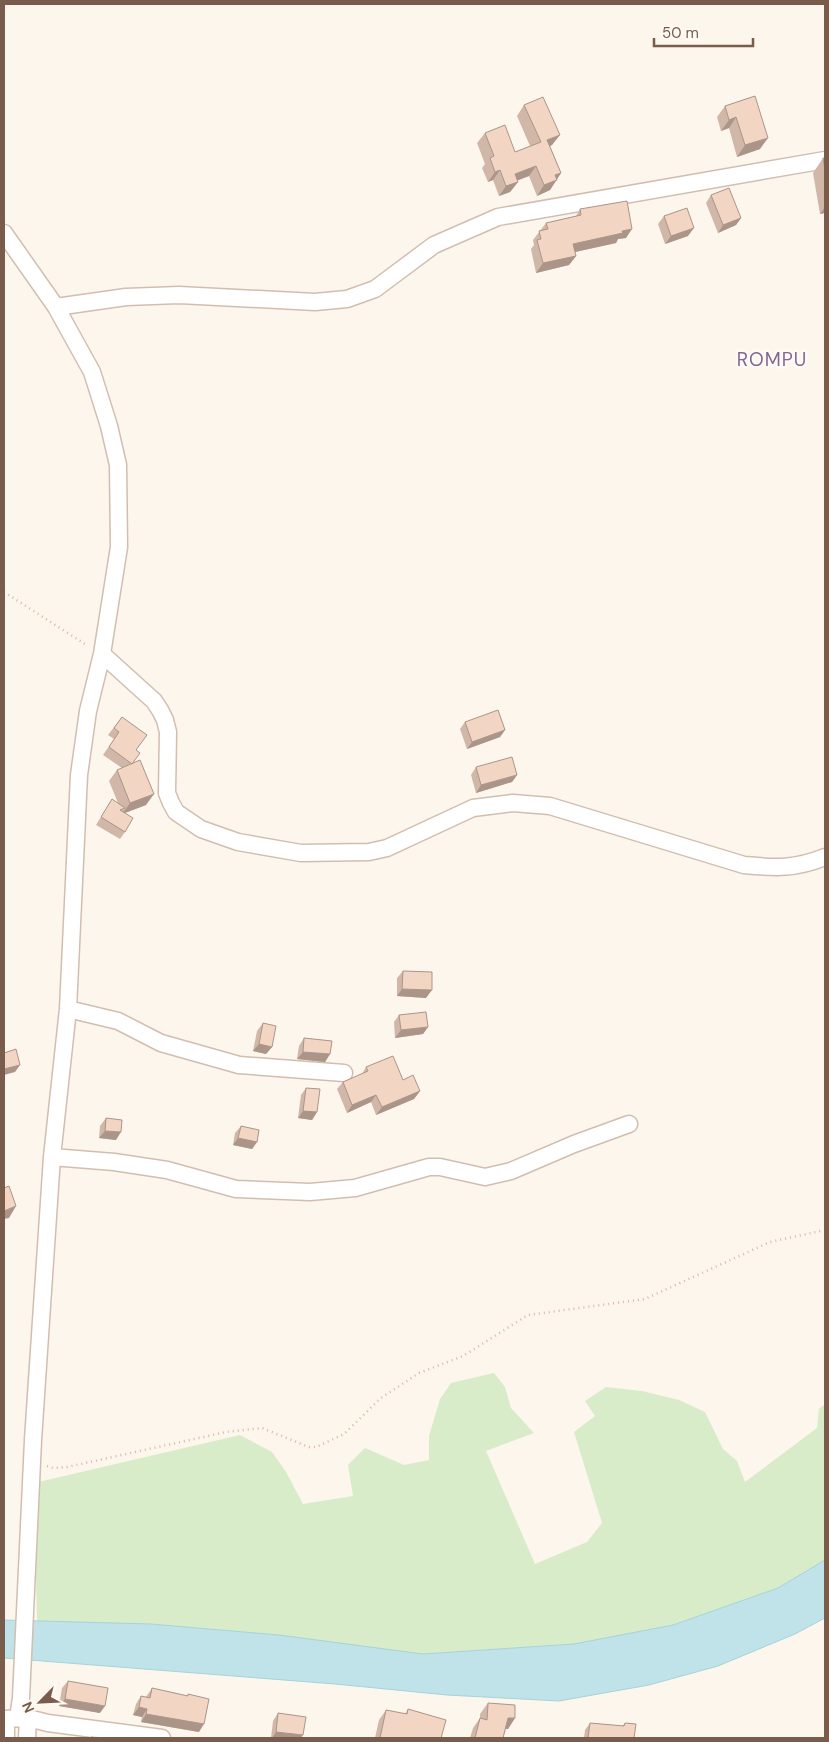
<svg xmlns="http://www.w3.org/2000/svg" width="829" height="1742" font-family="'DM Sans',sans-serif">
<style>
.green{fill:#d8ecc9}
.water{fill:#bfe3e8;stroke:#a5d3da}
.lines{fill:none;stroke-linecap:round;stroke-linejoin:round}
.minor-casing{stroke:#d1beb0;stroke-width:19}
.path{stroke:#d9b8a5;stroke-width:2.5;stroke-dasharray:1 4;stroke-linecap:butt}
.minor{stroke:#fff;stroke-width:16}
.wall{fill:#d1b7a8}
.shaded-wall{fill:#aa9588}
.building{fill:#f3d5c3;stroke:#aa9588}
.labels{text-anchor:middle;stroke-width:5;stroke-linejoin:round;paint-order:stroke}
.quarter-label{font-size:19px;letter-spacing:1px;fill:#846695;stroke:#fffaf3}
</style>
<rect width="100%" height="100%" fill="#fdf6ec"/>
<path class="green" d="M494,1373L505,1387L511,1408L534,1433L486,1451L535,1564L587,1542L602,1523L574,1432L595,1416L585,1401L606,1387L642,1391L679,1400L705,1412L723,1449L737,1461L745,1482L817,1428L819,1409L825,1404V1560L778,1588L673,1625L574,1644L423,1654L279,1635L151,1624L37,1621L34,1483L240,1435L272,1452L286,1472L303,1504L353,1496L348,1465L365,1448L404,1465L429,1460V1436L440,1399L451,1383Z"/>
<path class="water" d="M825,1560V1618L795,1634L718,1666L649,1685L559,1701L447,1695L335,1684L4,1658V1620L151,1624L279,1635L423,1654L574,1644L673,1625L778,1588Z"/>
<g class="lines">
<g class="minor-casing">
<path id="minor" d="M4,233L56,307L92,372L109,426L118,465L119,547L102,654L88,711L79,775L68,1009L52,1157L33,1440L21,1698L18,1718
M56,307L126,297L179,295L315,302L347,299L375,289L434,245L498,217L825,160
M102,654L154,701L160,710L165,720L168,732L167,793L171,803L176,812L201,829L238,842L301,853L369,852L387,848L473,808L513,803L550,806L744,865C776,868 795,869 825,857
M68,1009L118,1021L161,1043L239,1065L344,1073
M52,1157L114,1162L167,1170L236,1189L310,1192L355,1188L429,1167H440L485,1177L511,1171L574,1144L629,1124
M4,1719L28,1718L48,1723L162,1738
M6,1719V1738
M27,1738L28,1718"/>
</g>
<path class="path" d="M4,592L88,646
M47,1466L53,1468L67,1467L226,1432L262,1428L309,1447H316L344,1434L381,1398L419,1373L463,1356L528,1315L645,1299L770,1242L825,1230"/>
<use href="#minor" class="minor"/>
</g>
<path class="wall" d="M755,96L760,149L737,157L729,128L721,131L717,117L725,106Z
M524,105L552,145L550,146L561,173L550,190L537,196L529,176L517,181L518,182L510,192L499,196L493,180L488,182L482,168L485,164L477,143L485,133L515,152L530,146L517,116Z
M823,158H825V213L820,214L813,173Z
M711,195L741,218L736,225L718,233L706,203Z
M580,209L626,238L618,239L616,243L575,252L576,256L569,265L536,273L531,249L534,245L533,240L546,223L576,216Z
M664,216L688,236L665,244L658,224Z
M122,717L136,750L133,763L146,805L125,813V832L120,839L96,825L112,799L118,803L109,781L117,770L122,768L103,755L114,739L108,735Z
M465,722L505,730L500,737L467,749L460,729Z
M476,767L517,775L512,782L476,793L471,775Z
M403,971L426,998L397,996V978Z
M399,1015L428,1027L423,1034L395,1038L394,1022Z
M263,1023L272,1047L266,1054L253,1051L257,1031Z
M304,1038L330,1054L325,1062L297,1059L299,1046Z
M366,1067L403,1080L420,1091L414,1099L376,1115L371,1102L347,1113L337,1089L343,1082L362,1074Z
M306,1088L317,1112L312,1120L298,1118L301,1095Z
M106,1118L116,1140L99,1138L100,1126Z
M241,1126L257,1142L252,1149L233,1145L235,1133Z
M68,1681L100,1713L59,1706L62,1688Z
M152,1688L188,1696V1694L199,1732L141,1722L142,1717L133,1715L136,1704L141,1696L146,1697Z
M488,1703L515,1718L508,1729H506L503,1738H470L473,1728L480,1718V1714Z
M408,1709L441,1738H375L379,1720L386,1710L405,1714Z
M278,1713L301,1738H271L273,1721Z
M590,1723L622,1726L625,1723L634,1738H584L585,1730Z"/>
<path class="shaded-wall" d="M736,117L729,128L721,131L729,120Z
M560,135L552,145L540,151L547,140Z
M768,138L760,149L737,157L745,145Z
M536,166L529,176L507,184L515,174Z
M500,170L493,180L488,182L495,172Z
M561,173L550,190L537,196L544,185L555,175Z
M518,182L510,192L499,196L506,186Z
M825,207V213L820,214Z
M741,218L736,225L718,233L723,225Z
M694,228L688,236L665,244L671,236Z
M632,229L626,238L618,239L616,243L566,254L573,244L622,231Z
M576,256L569,265L536,273L543,263Z
M505,730L500,737L467,749L472,742Z
M517,775L512,782L476,793L481,785Z
M154,794L146,805L122,814L130,803Z
M402,989L432,990L426,998L397,996Z
M428,1027L423,1034L395,1038L401,1030Z
M259,1044L272,1047L266,1054L253,1051Z
M303,1052L330,1054L325,1062L297,1059Z
M20,1065L15,1072L4,1075V1069Z
M420,1091L414,1099L376,1115L382,1107Z
M376,1095L371,1102L347,1113L352,1105Z
M303,1111L317,1112L312,1120L298,1118Z
M105,1131L121,1132L116,1140L99,1138Z
M238,1138L257,1142L252,1149L233,1145Z
M16,1206L9,1218L4,1219V1211Z
M65,1699L105,1706L100,1713L59,1706Z
M139,1707L147,1709L142,1717L133,1715Z
M146,1714L204,1724L199,1732L141,1722Z
M508,1718H515L508,1729L501,1728Z
M276,1732L303,1735L301,1738H272Z"/>
<path class="building" d="M755,96L768,138L745,145L736,117L729,120L725,106Z
M543,97L560,135L547,140L561,173L555,175L557,180L544,185L536,166L515,174L518,182L506,186L500,170L495,172L490,158L494,156L485,133L505,125L515,152L541,142L524,105Z
M823,158H825V170Z
M729,188L741,218L723,225L711,195Z
M627,201L632,229L622,231L623,233L573,244L576,256L543,263L537,240L541,239L539,231L548,229L546,223L581,215L580,209Z
M687,208L694,228L671,236L664,216Z
M498,710L505,730L472,742L465,722Z
M122,717L147,735L136,750L140,753L132,764L109,747L119,732L114,728Z
M512,757L517,775L481,785L476,767Z
M140,760L154,794L130,803L117,770Z
M112,799L125,808L120,810L133,818L125,832L101,817Z
M403,971L432,972V990L402,989Z
M426,1012L428,1027L401,1030L399,1015Z
M263,1023L276,1026L272,1047L259,1044Z
M304,1038L332,1041L330,1054L303,1052Z
M16,1049L20,1065L4,1069V1053Z
M393,1056L403,1080L413,1075L420,1091L382,1107L376,1095L352,1105L343,1082L368,1071L366,1067Z
M306,1088L320,1089L317,1112L303,1111Z
M106,1118L122,1120L121,1132L105,1131Z
M241,1126L259,1130L257,1142L238,1138Z
M9,1186L16,1206L4,1211V1188Z
M68,1681L108,1688L105,1706L65,1699Z
M152,1688L188,1696V1694L209,1699L204,1724L146,1714L147,1709L139,1707L141,1696L150,1698Z
M488,1703L515,1705V1718H508L503,1738H475L480,1718L487,1720Z
M408,1709L446,1720L441,1738H380L386,1710L407,1714Z
M278,1713L306,1717L303,1735L276,1732Z
M590,1723L624,1726L625,1723L636,1724L634,1738H588Z
M91,1737L105,1738H91Z"/>
<g class="labels">
<g class="quarter-label">
<text x="772" y="366">ROMPU</text>
</g>
</g>
<rect width="829" height="1742" fill="none" stroke="#7a5c4d" stroke-width="10"/>
<g transform="translate(40 1702) rotate(246)" stroke="#fffaf3" stroke-width="4" paint-order="stroke">
<path d="M0-4L9 19L0 12L-9 19Z" fill="#7a5c4d"/>
<text y="-8" font-size="14" font-weight="bold" text-anchor="middle" fill="#7a5c4d">N</text>
</g>
<path d="M654 38v8h99v-8" fill="none" stroke="#7a5c4d" stroke-width="2.5"/>
<text x="662" y="38" font-size="15" fill="#7a5c4d" stroke="#fffaf3" stroke-width="4" paint-order="stroke">50 m</text>
</svg>
